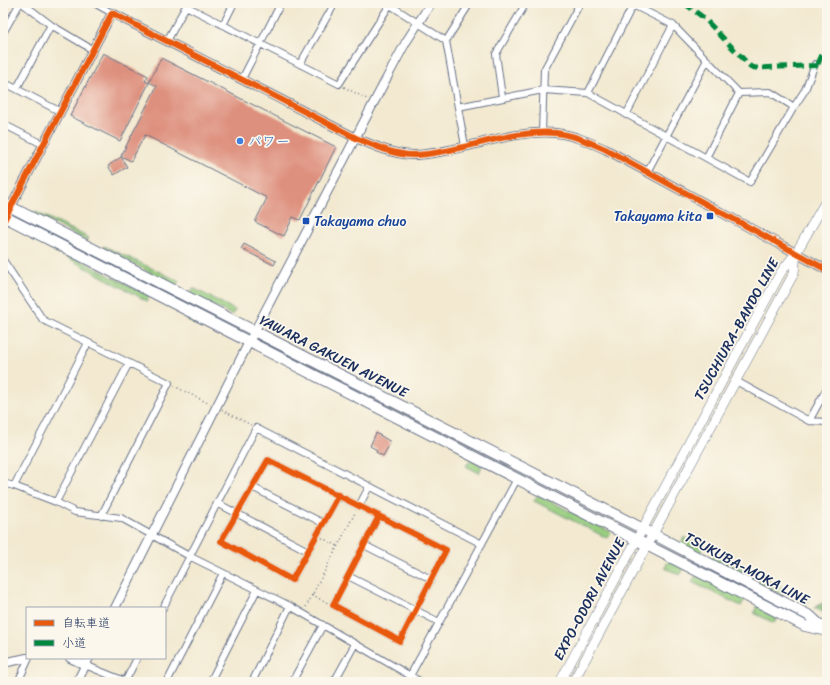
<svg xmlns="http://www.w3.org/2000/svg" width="830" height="685" font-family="Sriracha,'Klee One',sans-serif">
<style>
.green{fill:#99ce80;stroke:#5a7e6f}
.forest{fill:#7ab16e;stroke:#4a7066}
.building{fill:#de907e}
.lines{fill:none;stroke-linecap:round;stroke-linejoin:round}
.minor-casing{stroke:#667086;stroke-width:8}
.tertiary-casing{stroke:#667086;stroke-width:10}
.secondary-casing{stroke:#667086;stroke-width:10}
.primary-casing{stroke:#667086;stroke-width:12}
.path{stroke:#667086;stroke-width:1.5;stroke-dasharray:1 3;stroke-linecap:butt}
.minor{stroke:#fff;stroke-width:6}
.tertiary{stroke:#fff;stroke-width:8}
.secondary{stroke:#fff;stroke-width:9}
.primary{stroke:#fff;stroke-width:10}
.quiet{stroke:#00873e;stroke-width:5;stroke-dasharray:10 5;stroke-linecap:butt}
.cycleway-casing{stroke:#fbf7ec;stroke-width:8}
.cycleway{stroke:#e8590c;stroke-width:6}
.shop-dot{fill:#3f7fe0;stroke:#fbf7ec;stroke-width:1.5}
.transit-dot{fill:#1a4fb4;stroke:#fbf7ec;stroke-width:1.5}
.labels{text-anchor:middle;stroke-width:3.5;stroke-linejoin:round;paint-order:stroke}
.shop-label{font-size:14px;fill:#366cbe;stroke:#fbf7ec;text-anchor:start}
.transit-label{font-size:14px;fill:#164399;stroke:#fbf7ec;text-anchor:end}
.street-label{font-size:14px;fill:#1b2f5e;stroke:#fbf7ec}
</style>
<rect width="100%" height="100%" fill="#fbf7ec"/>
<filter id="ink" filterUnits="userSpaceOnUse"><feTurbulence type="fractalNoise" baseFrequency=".025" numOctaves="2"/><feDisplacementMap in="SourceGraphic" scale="8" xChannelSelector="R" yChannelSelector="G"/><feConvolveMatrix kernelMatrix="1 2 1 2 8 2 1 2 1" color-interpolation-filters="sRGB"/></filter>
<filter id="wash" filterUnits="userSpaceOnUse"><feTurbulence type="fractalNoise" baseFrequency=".012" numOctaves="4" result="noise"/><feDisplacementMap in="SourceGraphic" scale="16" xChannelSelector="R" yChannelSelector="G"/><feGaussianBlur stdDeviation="0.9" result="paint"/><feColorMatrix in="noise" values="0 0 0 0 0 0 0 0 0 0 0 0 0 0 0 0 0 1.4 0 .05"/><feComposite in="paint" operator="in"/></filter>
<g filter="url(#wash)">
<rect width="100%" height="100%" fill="#f2e9d0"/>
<path class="green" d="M34,211L89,238L87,241L33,213Z
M47,243L149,296L147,301L46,246Z
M104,246L179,281L176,286L103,248Z
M193,288L235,310L232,315L190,294Z
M189,316L204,324L202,328L187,320Z
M470,460L482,466L479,473L466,466Z
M538,495L611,532L607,538L534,501Z
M684,537L703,547L700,553L681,544Z
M715,552L748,570L745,576L711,559Z
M668,561L684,569L680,575L665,568Z
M696,575L745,599L741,606L692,582Z
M760,575L786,589L782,596L757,582Z
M734,581L792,612V614L758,598L733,582Z
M799,595L808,600L805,606L796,602Z
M757,606L778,617L774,623L754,613Z"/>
<path class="forest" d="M827,600V614L814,608Z"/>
<g id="blocks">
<path class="building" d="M103,53L148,76L145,81L149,83L120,141L70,116Z
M161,58L336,147L300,220L293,217L284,236L255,222L267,198L145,135L131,161L121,156L157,86L149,82Z
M121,157L127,167L114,175L108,166Z
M244,244L276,261L274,265L241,249Z
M376,433L391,442L383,456L376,452L377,450L370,446Z"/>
</g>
</g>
<g filter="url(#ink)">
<use href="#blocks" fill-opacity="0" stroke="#667086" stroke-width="1"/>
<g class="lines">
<g class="minor-casing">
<path id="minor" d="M22,3L51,25L93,50
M94,3L112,13
M621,3L633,5L673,25L739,93
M390,5L446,41
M186,6L339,84L391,3
M223,25L234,3
M3,33L20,3
M167,41L187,4
M300,64L335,3
M242,79L281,3
M3,82L61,112
M17,88L51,25
M588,93L633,5
M502,97L496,54L526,3
M458,107L543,90L588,93L750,182L794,107L805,90L815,64
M626,115L673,25
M3,124L44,145
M542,133L544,70L580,3
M465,146L446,41L470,3
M706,158L739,93L770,92L794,107
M647,172L707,60
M3,260L43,320L169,383L101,516
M736,381L809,421L827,422
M809,421L827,388
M3,483L14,486L56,502L75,512L121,518L189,556L290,606L421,682
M14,486L88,343
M252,487L323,523
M339,495L292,580L221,541L268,460L446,550L400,641L333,605L379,516
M56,502L129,363
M217,503L308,551
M359,506L369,487
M364,545L431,579
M348,576L439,622
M163,608L256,428L482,544
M85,665L127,682
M410,676L517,479
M18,682L29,658
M125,682L137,658
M167,682L223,573
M210,682L257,590
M252,682L290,606
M292,682L323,625
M334,682L355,644"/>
</g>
<g class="tertiary-casing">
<path id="tertiary" d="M3,222L112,13L356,138C375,146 396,156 417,155C464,152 509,129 556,133C573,135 589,142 605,149L827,270
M115,608L249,342L383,85L406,42L431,3
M70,658L85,665
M3,663L27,658
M77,682L89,658"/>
</g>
<g class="secondary-casing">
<path id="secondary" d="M560,682L781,272L796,253L827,199
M573,682L794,273L796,253"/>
</g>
<g class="primary-casing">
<path id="primary" d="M3,203L653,534L810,616L825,630
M3,216L805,626L824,630"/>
</g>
<path class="path" d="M344,87L367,99
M174,386L210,404
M222,410L251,425
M322,538L338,546
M312,595L328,603
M306,607L356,511"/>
<use href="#minor" class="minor"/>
<use href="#tertiary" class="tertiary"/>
<use href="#secondary" class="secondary"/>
<use href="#primary" class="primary"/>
<path class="quiet" d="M684,3L704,18L751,67L756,68L827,65
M818,64L827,43"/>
<g class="cycleway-casing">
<path id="cycleway" d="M3,222L112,13L356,138C375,146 396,156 417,155C464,152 509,129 556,133C573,135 589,142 605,149L827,270
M339,495L292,580L221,541L268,460L446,550L400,641L333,605L379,516"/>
</g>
<use href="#cycleway" class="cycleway"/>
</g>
</g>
<circle class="shop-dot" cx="240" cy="141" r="4"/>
<g class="transit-dot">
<rect x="706" y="212" width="8" height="8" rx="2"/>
<rect x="302" y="217" width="8" height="8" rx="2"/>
</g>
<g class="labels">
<g class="shop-label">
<text x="248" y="146">パワー</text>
</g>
<g class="transit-label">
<text x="702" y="221">Takayama kita</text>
<text x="314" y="226" text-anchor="start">Takayama chuo</text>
</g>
<g class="street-label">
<text transform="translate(736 329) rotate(-61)" y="5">TSUCHIURA-BANDO LINE</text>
<text transform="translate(334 356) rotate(27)" y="5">YAWARA GAKUEN AVENUE</text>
<text transform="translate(747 568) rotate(28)" y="5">TSUKUBA-MOKA LINE</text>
<text transform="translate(589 599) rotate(-62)" y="5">EXPO-ODORI AVENUE</text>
</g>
</g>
<rect width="830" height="685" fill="none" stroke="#fbf7ec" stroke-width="16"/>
<rect x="26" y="607" width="140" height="52" fill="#fbf7ec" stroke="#a1a7b3"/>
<rect x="34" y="620" width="20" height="6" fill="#e8590c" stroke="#a1a7b3"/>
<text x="62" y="627" font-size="12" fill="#1b2f5e">自転車道</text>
<rect x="34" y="640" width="20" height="6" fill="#00873e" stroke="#a1a7b3"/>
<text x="62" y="647" font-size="12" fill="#1b2f5e">小道</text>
</svg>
